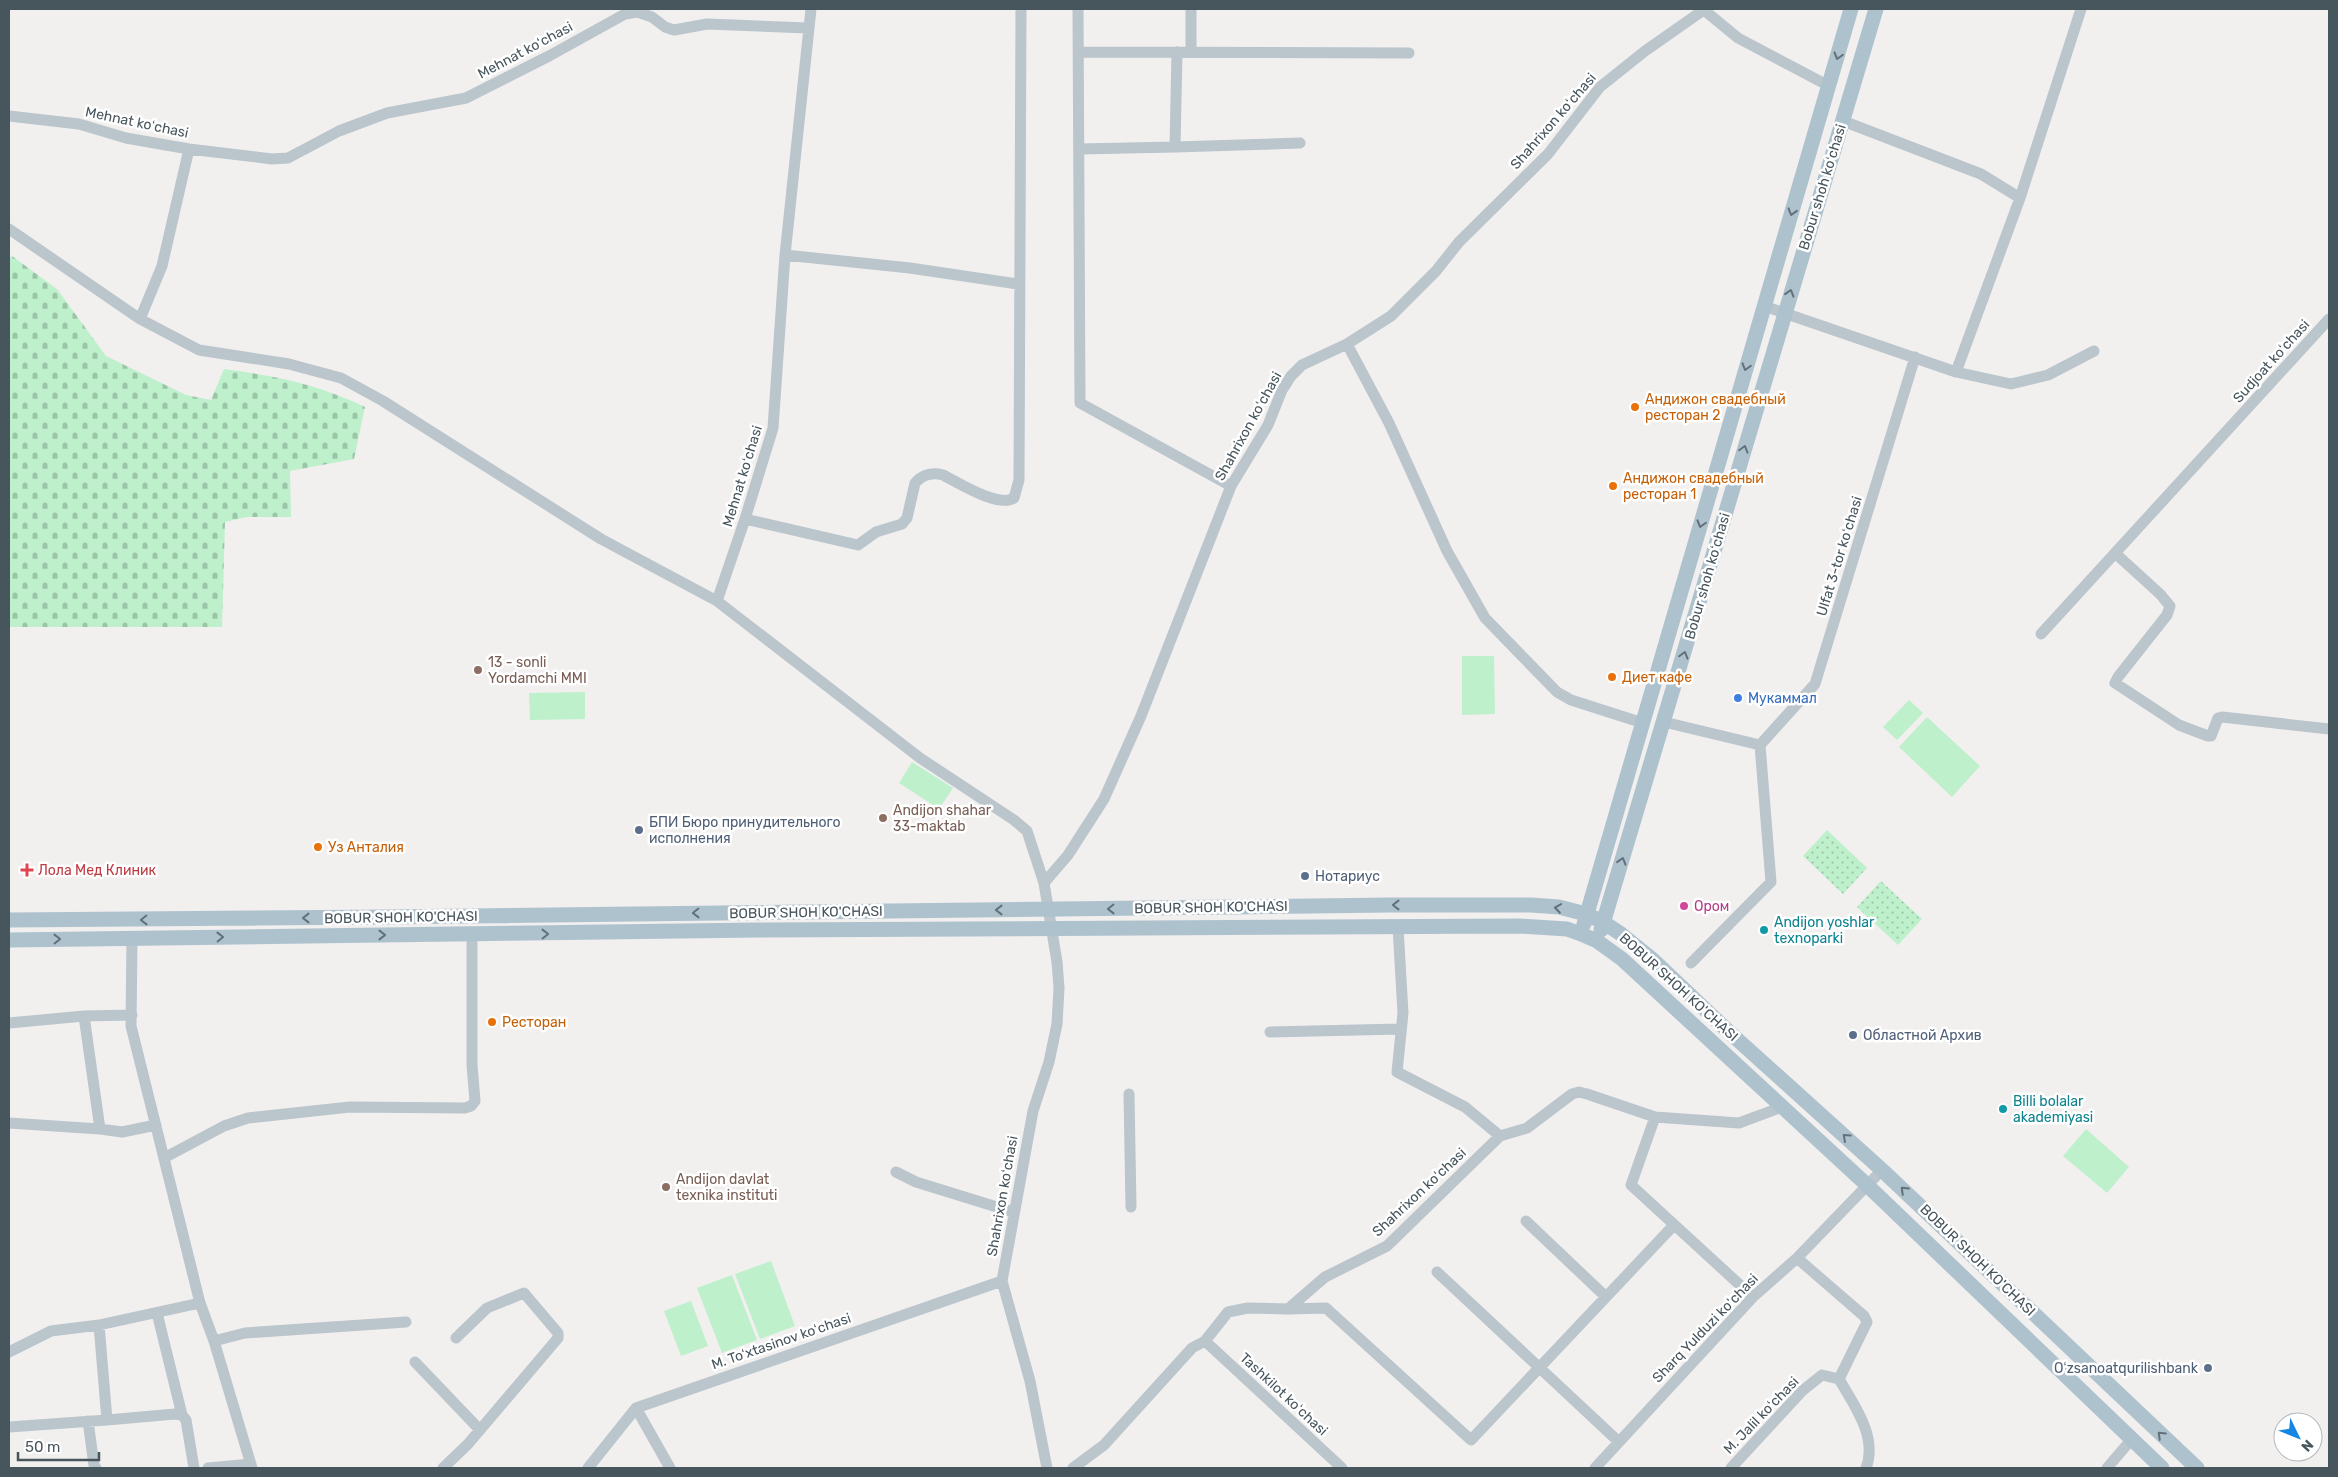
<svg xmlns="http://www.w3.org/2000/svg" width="2338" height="1477" font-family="Rubik,sans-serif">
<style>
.grass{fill:url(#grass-dots)}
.cemetery{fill:url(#cemetery-stones)}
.pitch{fill:#bdf0cb}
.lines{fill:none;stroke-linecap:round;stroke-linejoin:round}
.minor{stroke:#bac5cc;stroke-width:11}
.major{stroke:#aec2ce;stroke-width:15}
.oneway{stroke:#617079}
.food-dot{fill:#e8710a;stroke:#fff;stroke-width:2}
.education-dot{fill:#8d6e63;stroke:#fff;stroke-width:2}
.shop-dot{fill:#3f7fe0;stroke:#fff;stroke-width:2}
.service-dot{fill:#5c6f8a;stroke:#fff;stroke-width:2}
.health-dot{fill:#e0444e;stroke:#fff;stroke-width:2}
.hotel-dot{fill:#d1479c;stroke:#fff;stroke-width:2}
.culture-dot{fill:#0f9aa8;stroke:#fff;stroke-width:2}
.labels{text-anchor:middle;stroke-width:5;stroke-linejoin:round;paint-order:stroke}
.street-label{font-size:14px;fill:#47555d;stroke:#fff}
.food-label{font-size:14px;fill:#c56008;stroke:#fff;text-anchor:start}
.education-label{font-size:14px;fill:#785e54;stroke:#fff;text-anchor:start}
.shop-label{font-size:14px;fill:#366cbe;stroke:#fff;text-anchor:start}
.service-label{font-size:14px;fill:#4e5e75;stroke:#fff;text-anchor:start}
.health-label{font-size:14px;fill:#be3a42;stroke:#fff;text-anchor:start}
.hotel-label{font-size:14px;fill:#b23c85;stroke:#fff;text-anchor:start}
.culture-label{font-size:14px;fill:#0d838f;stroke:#fff;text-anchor:start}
</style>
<defs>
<pattern id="grass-dots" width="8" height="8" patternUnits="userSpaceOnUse" patternTransform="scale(1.25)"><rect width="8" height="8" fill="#bdf0cb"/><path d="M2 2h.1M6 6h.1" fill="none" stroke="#9bc5a8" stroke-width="1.8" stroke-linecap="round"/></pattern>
<pattern id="cemetery-stones" width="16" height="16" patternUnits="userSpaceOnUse" patternTransform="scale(1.25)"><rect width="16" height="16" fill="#bdf0cb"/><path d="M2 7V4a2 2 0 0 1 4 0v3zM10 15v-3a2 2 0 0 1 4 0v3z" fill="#9bc5a8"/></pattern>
</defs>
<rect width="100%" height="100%" fill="#f2efef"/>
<path class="grass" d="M1827,830L1867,868L1843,894L1803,856Z
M1881,881L1922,919L1898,945L1857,907Z"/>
<path class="cemetery" d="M12,256L57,289L106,356L186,395L211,400L224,369C276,376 317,384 365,407L354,459L290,471L291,517H247L225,522L222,627H9V258Z"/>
<path class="pitch" d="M1462,656H1494L1495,714L1462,715Z
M585,692V719L530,720L529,693Z
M1909,700L1923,713L1897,740L1883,727Z
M1927,717L1980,766L1952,797L1899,747Z
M912,762L953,788L939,809L899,783Z
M2086,1129L2129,1167L2107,1193L2063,1156Z
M771,1261L795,1326L760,1339L735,1274Z
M732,1275L757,1340L722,1353L697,1288Z
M691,1301L708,1346L681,1356L664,1311Z"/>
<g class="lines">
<path class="minor" d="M811,9L785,255L773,428L745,519L717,601L920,758L1014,820L1027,831L1044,883L1057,962L1059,988L1057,1024L1049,1062L1033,1111L1002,1281L1030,1381L1047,1468
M1078,9L1080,403L1231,486
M1704,10L1738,38L1829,86
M1078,52L1409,53
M1191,52V9
M9,116L79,124L126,138L189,149L272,159L288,158L339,131L387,113L466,98L549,56L625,14L637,12L652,17L665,27L674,30L707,24L808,28
M1843,121L1981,174L2020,198
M1175,147L1300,143
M1079,149L1175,147L1177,52
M9,229L140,319L199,350L289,364L341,378L383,401L601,539L717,601
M785,255L910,268L1018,284
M1764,306L1956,372L2020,198L2081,9
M140,319L162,266L189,149
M1347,344L1389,423L1447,551L1485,618L1557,692L1571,700L1643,723
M1956,372L2011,384L2048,375L2094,351
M745,519L858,545L876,532L902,524L907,518L915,483C922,475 932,472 943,475C959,483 998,508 1014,498L1019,480L1021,9
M2115,553L2160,594L2170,606L2167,615L2118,677L2115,683L2179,725L2208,736H2211L2218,718L2222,717L2329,729
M2041,634L2329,319
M1664,722L1760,745
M1760,745L1815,684L1915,357
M1044,883L1068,855L1104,799L1141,716L1231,486L1268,425L1282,390L1291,376L1302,365L1347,344L1391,316L1436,271L1459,242L1548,154L1600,87L1645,51L1705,9
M1398,927L1403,1013L1397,1072L1465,1107L1500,1136
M132,938L131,1026L200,1303L214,1341L252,1468
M1691,963L1771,882L1760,745
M9,1023L84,1016
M1270,1032L1400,1029
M1129,1094L1131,1207
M1655,1117L1631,1185L1753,1297
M9,1123L100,1129L84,1016L132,1015
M100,1129L122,1132L156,1125
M164,1158L224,1126L248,1118L350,1107L465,1108L471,1106L475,1101L472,1065V935
M896,1172L916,1182L1013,1212
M1526,1221L1606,1297
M1797,1258L1864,1316L1867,1322L1839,1379C1854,1405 1878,1437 1866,1468
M1437,1272L1619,1442
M1288,1309L1326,1308L1471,1440L1674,1225
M157,1313L182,1415
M214,1341L245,1333L406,1322
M1205,1341L1342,1468
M9,1352L51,1331L99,1325
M415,1362L480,1430
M636,1408L1002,1281
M636,1408L670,1468
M107,1420L175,1414L182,1415L186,1420L194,1468
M88,1421L94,1465L96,1468
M9,1427L107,1420L99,1325L200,1303
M208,1468L251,1464
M443,1468L468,1444L558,1338V1333L524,1293L487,1308L456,1338
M588,1468L636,1408
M1073,1468L1104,1445L1192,1348L1205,1341L1228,1312L1248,1308L1288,1309L1325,1277L1387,1246L1500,1136L1527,1128L1572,1094L1579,1092L1587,1094L1655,1117L1739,1123L1782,1107
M1595,1468L1753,1297L1797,1258L1882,1170
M1731,1468L1802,1391L1822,1375L1839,1379
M2107,1468L2131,1440"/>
<path class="major" d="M9,920L388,917L1391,905H1531L1559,907L1586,914L1603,922L1621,934L1652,959L1729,1032L1882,1170L2197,1468
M1584,924L1851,9
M1601,930L1876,9
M9,940L759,930L1519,926L1567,929L1581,934L1597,941L1622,959L1867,1185L2162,1468"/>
</g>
<defs><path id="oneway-chevron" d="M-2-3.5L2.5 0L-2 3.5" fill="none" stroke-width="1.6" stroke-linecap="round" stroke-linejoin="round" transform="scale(1.25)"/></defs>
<g class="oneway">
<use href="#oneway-chevron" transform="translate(1838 56) rotate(106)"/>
<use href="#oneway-chevron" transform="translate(1792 212) rotate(107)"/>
<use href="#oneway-chevron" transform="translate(1790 293) rotate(-73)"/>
<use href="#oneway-chevron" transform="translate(1746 367) rotate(106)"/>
<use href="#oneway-chevron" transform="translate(1744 449) rotate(-74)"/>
<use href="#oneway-chevron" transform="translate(1701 524) rotate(106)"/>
<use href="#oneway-chevron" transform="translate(1684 655) rotate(-74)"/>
<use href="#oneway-chevron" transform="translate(1622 861) rotate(-73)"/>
<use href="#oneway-chevron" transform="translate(1396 905) rotate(180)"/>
<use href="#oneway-chevron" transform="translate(1558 908) rotate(-172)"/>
<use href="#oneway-chevron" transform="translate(1111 909) rotate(179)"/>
<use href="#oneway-chevron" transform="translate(999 910) rotate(180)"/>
<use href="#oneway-chevron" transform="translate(696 913) rotate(179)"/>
<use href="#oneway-chevron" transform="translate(306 918) rotate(180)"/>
<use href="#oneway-chevron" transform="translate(144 920) rotate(179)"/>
<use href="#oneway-chevron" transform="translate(545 934) rotate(-1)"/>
<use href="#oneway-chevron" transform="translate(382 935)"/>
<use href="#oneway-chevron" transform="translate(220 937) rotate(-1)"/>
<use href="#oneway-chevron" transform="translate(57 939) rotate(-1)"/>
<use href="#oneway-chevron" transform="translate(1846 1137) rotate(-138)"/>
<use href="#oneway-chevron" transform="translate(1904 1190) rotate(-136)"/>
<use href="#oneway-chevron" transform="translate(2161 1435) rotate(-136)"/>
</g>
<g class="food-dot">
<circle cx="1635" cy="407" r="5"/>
<circle cx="1613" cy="486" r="5"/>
<circle cx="1612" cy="677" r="5"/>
<circle cx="318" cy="847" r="5"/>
<circle cx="492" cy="1022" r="5"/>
</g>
<g class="education-dot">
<circle cx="478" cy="670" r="5"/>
<circle cx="883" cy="818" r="5"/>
<circle cx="666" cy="1187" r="5"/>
</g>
<circle class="shop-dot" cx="1738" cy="698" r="5"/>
<g class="service-dot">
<circle cx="639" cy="830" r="5"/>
<circle cx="1305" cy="876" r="5"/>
<circle cx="1853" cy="1035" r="5"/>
<circle cx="2208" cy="1368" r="5"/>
</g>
<path class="health-dot" d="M24.5 862.5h5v5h5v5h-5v5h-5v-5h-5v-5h5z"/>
<circle class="hotel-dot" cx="1684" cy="906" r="5"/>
<g class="culture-dot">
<circle cx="1764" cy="930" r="5"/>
<circle cx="2003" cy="1109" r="5"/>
</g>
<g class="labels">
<g class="street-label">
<text transform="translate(525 50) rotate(-28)" y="5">Mehnat koʻchasi</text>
<text transform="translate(1553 121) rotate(-49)" y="5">Shahrixon koʻchasi</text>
<text transform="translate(137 122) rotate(12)" y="5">Mehnat koʻchasi</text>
<text transform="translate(1822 187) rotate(-73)" y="5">Bobur shoh koʻchasi</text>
<text transform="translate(2271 361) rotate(-48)" y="5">Sudjoat koʻchasi</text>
<text transform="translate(1248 426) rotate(-61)" y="5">Shahrixon koʻchasi</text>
<text transform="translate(742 476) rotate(-73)" y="5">Mehnat koʻchasi</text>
<text transform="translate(1839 556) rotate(-73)" y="5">Ulfat 3-tor koʻchasi</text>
<text transform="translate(1707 576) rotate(-74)" y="5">Bobur shoh koʻchasi</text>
<text transform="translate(1211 907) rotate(-1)" y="5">BOBUR SHOH KO'CHASI</text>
<text transform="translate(806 912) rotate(-1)" y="5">BOBUR SHOH KO'CHASI</text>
<text transform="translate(401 917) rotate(-1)" y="5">BOBUR SHOH KO'CHASI</text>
<text transform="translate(1679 987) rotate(42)" y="5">BOBUR SHOH KO'CHASI</text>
<text transform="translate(1419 1192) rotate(-43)" y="5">Shahrixon koʻchasi</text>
<text transform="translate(1002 1196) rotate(-80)" y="5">Shahrixon koʻchasi</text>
<text transform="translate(1978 1260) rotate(44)" y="5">BOBUR SHOH KO'CHASI</text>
<text transform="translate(1705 1328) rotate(-46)" y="5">Sharq Yulduzi koʻchasi</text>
<text transform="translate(781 1341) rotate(-19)" y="5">M. Toʻxtasinov koʻchasi</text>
<text transform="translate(1284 1394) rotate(43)" y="5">Tashkilot koʻchasi</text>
<text transform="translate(1761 1415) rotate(-46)" y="5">M. Jalil koʻchasi</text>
</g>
<g class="food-label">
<text x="1645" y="404">Андижон свадебный<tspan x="1645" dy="16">ресторан 2</tspan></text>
<text x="1623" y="483">Андижон свадебный<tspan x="1623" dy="16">ресторан 1</tspan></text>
<text x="1622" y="682">Диет кафе</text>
<text x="328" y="852">Уз Анталия</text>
<text x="502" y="1027">Ресторан</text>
</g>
<g class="education-label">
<text x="488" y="667">13 - sonli<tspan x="488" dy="16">Yordamchi MMI</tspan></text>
<text x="893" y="815">Andijon shahar<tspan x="893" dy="16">33-maktab</tspan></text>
<text x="676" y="1184">Andijon davlat<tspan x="676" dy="16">texnika instituti</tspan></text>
</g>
<g class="shop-label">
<text x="1748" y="703">Мукаммал</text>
</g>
<g class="service-label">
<text x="649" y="827">БПИ Бюро принудительного<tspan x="649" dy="16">исполнения</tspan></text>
<text x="1315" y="881">Нотариус</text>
<text x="1863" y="1040">Областной Архив</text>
<text x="2198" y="1373" text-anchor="end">Oʻzsanoatqurilishbank</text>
</g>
<g class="health-label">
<text x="38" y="875">Лола Мед Клиник</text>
</g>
<g class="hotel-label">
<text x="1694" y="911">Ором</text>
</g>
<g class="culture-label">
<text x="1774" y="927">Andijon yoshlar<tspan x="1774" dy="16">texnoparki</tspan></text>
<text x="2013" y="1106">Billi bolalar<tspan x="2013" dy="16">akademiyasi</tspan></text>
</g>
</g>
<rect width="2338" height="1477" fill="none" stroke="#47555d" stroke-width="20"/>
<g transform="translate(2298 1437) rotate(133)"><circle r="24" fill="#ffffff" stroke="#b5bbbe"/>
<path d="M0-4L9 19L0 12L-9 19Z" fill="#1686e4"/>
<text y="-8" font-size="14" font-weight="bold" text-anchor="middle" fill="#47555d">N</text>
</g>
<path d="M18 1452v8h81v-8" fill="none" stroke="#47555d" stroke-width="2.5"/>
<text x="25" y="1452" font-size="15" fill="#47555d" stroke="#ffffff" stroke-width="4" paint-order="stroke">50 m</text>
</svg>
